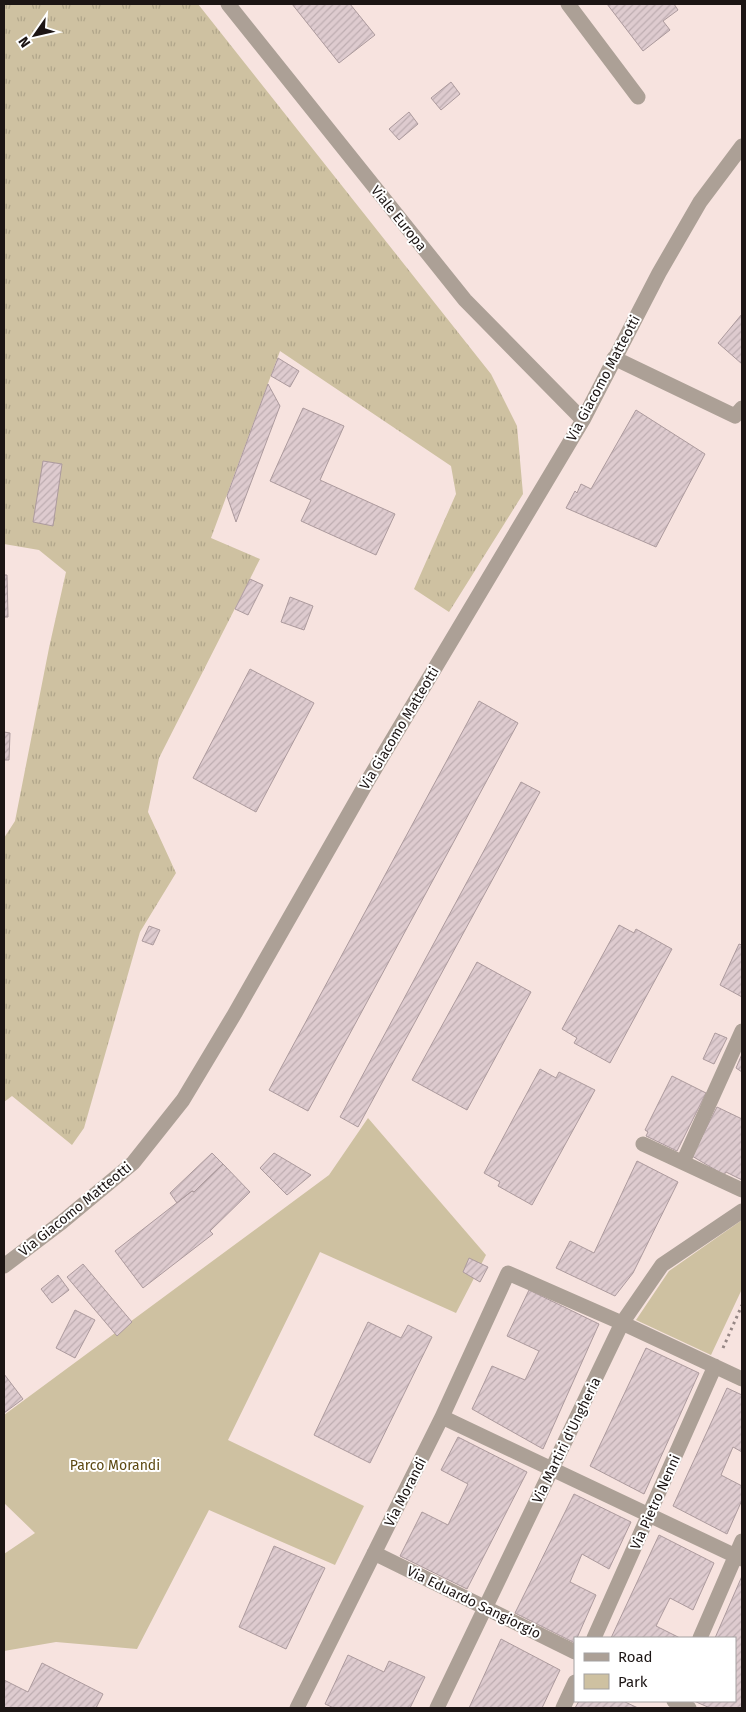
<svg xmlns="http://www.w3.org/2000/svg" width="746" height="1712" font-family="'Fira Sans',sans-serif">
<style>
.grass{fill:url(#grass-tufts)}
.park{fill:#cec1a1}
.building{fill:url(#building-hatch);stroke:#ac9a9d}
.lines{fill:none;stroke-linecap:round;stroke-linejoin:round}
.path{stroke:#968785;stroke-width:3;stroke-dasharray:2.5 4;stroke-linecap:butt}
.minor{stroke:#aca096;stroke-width:15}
.labels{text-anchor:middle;stroke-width:4;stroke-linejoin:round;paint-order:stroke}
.street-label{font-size:14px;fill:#1c1514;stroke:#fff}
.park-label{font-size:14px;fill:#5d4912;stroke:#fff}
</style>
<defs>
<pattern id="grass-tufts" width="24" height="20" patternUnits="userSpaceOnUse" patternTransform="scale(1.25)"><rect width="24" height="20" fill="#cec1a1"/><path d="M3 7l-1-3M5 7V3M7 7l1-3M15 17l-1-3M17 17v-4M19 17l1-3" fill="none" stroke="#b0a58a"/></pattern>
<pattern id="building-hatch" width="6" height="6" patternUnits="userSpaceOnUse" patternTransform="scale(1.25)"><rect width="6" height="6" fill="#decbcf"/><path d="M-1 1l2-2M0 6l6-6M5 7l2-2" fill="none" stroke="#beadb1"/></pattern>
</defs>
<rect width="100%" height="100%" fill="#f7e3df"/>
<path class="grass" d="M4,4H198L491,374L517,426L523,494L449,612L414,589L456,494L451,466L280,351L211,538L260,559L159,758L148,812L176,873L140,932L84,1128L72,1145L12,1096L4,1102V838L15,821L49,648L66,572L39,550L4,544Z"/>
<path class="park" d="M368,1118L486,1255L456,1313L320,1252L228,1440L364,1506L335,1565L209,1510L137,1649L56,1642L4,1651V1554L35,1533L4,1503V1415L329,1175Z
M742,1220V1289L711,1355L636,1320L669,1271Z"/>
<path class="building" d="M292,4H350L375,35L339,63Z
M607,4H674L678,10L663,21L670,30L643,51Z
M451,82L460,94L441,110L431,98Z
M409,112L418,124L399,140L389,129Z
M742,314V364L718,343Z
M278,358L299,371L290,387L271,376Z
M268,384L280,406L236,522L227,496Z
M303,408L344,426L320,480L395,514L376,555L301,521L311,500L270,481Z
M636,410L705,454L656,547L566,508L575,491L577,493L581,484L591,489Z
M43,461L62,464L53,526L33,522Z
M4,575H7L8,617H4Z
M250,579L263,585L248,615L235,609Z
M290,597L313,606L304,630L281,622Z
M250,669L314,703L256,812L193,778Z
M479,701L518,723L308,1111L269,1090Z
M4,732L10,733L9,760H4V771Z
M521,782L540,792L358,1127L340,1117Z
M619,925L634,933L636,929L672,949L610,1063L574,1043L577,1038L562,1029Z
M149,926L160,930L153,945L142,941Z
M739,944L742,945V997L720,985Z
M477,962L531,992L467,1110L412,1080Z
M715,1033L727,1038L714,1064L703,1059Z
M742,1054V1072L736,1068Z
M540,1069L556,1078L559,1072L595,1090L532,1205L498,1186L500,1182L484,1173Z
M672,1076L706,1093L677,1151L646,1136L648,1132L645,1130Z
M717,1107L742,1119V1180L726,1172L724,1175L692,1156Z
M212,1153L223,1164L194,1192L192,1191L177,1203L170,1193Z
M274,1153L311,1175L287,1195L260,1168Z
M637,1161L678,1182L633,1273L615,1296L556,1268L570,1241L594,1253Z
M223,1164L250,1192L210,1231L213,1234L143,1288L115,1251L192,1191L194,1192Z
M469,1258L488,1267L480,1282L463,1272Z
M83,1264L132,1322L117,1336L67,1277Z
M58,1275L69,1290L52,1303L41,1289Z
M529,1290L599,1324L543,1449L472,1409L492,1366L525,1380L539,1351L507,1336Z
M75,1310L95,1320L75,1358L56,1348Z
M368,1322L401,1338L408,1325L432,1337L370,1463L314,1435Z
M646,1348L699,1373L644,1494L590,1466Z
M4,1374L23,1399L4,1413Z
M727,1388L742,1395V1452L733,1447L721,1475L742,1486V1500L727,1534L673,1506Z
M458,1437L527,1472L467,1589L400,1556L422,1512L448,1525L468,1484L441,1470Z
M574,1494L631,1522L609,1569L582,1554L570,1582L596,1595L577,1638H575V1643L515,1613Z
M659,1535L714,1563L693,1610L670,1598L656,1626L680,1638H611Z
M274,1546L325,1568L286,1649L239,1627Z
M742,1576V1708H710L694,1701H735V1638H715Z
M501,1639L560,1670L542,1708H469Z
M348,1655L384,1672L389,1661L425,1677L410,1708H334L325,1704Z
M42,1663L103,1694L96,1708H4V1680L28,1692Z
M579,1701H623L638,1708H575Z"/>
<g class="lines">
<path class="path" d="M723,1348L742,1305"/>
<path class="minor" d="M228,4L465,300L583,420
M568,4L638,97
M614,358L735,416L742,408
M643,1144L742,1190
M683,1162L742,1031
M4,1266L62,1222L133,1163L183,1100L234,1015L367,782L583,420L659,273L700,202L742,146
M442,1417L742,1559
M374,1553L575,1652
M594,1638L715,1366
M700,1638L742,1541
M674,1701L689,1708
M297,1708L442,1417L508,1273L622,1323L742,1379
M437,1708L622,1323L662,1265L742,1211
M563,1708L575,1682"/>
</g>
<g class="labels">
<g class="street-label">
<text transform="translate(399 218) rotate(51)" y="5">Viale Europa</text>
<text transform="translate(603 378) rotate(-62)" y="5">Via Giacomo Matteotti</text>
<text transform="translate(399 728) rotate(-59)" y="5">Via Giacomo Matteotti</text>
<text transform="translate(75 1209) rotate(-39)" y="5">Via Giacomo Matteotti</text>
<text transform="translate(566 1440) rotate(-64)" y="5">Via Martiri d'Ungheria</text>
<text transform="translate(405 1492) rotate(-63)" y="5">Via Morandi</text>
<text transform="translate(655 1502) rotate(-66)" y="5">Via Pietro Nenni</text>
<text transform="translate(474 1602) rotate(26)" y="5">Via Eduardo Sangiorgio</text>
</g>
<g class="park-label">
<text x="115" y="1470">Parco Morandi</text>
</g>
</g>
<rect width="746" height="1712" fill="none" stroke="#1c1514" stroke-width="10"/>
<rect x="574" y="1637" width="162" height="65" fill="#ffffff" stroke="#a4a1a1"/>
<rect x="584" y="1653" width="25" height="8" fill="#aca096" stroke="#a4a1a1"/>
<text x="618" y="1662" font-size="15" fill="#1c1514">Road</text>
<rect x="584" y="1674" width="25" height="15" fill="#cec1a1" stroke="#a4a1a1"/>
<text x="618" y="1687" font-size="15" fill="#1c1514">Park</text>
<g transform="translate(35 35) rotate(236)" stroke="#ffffff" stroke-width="4" paint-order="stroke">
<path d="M0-4L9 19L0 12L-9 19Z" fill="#1c1514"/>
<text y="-8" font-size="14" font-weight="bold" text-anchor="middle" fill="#1c1514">N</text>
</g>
</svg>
